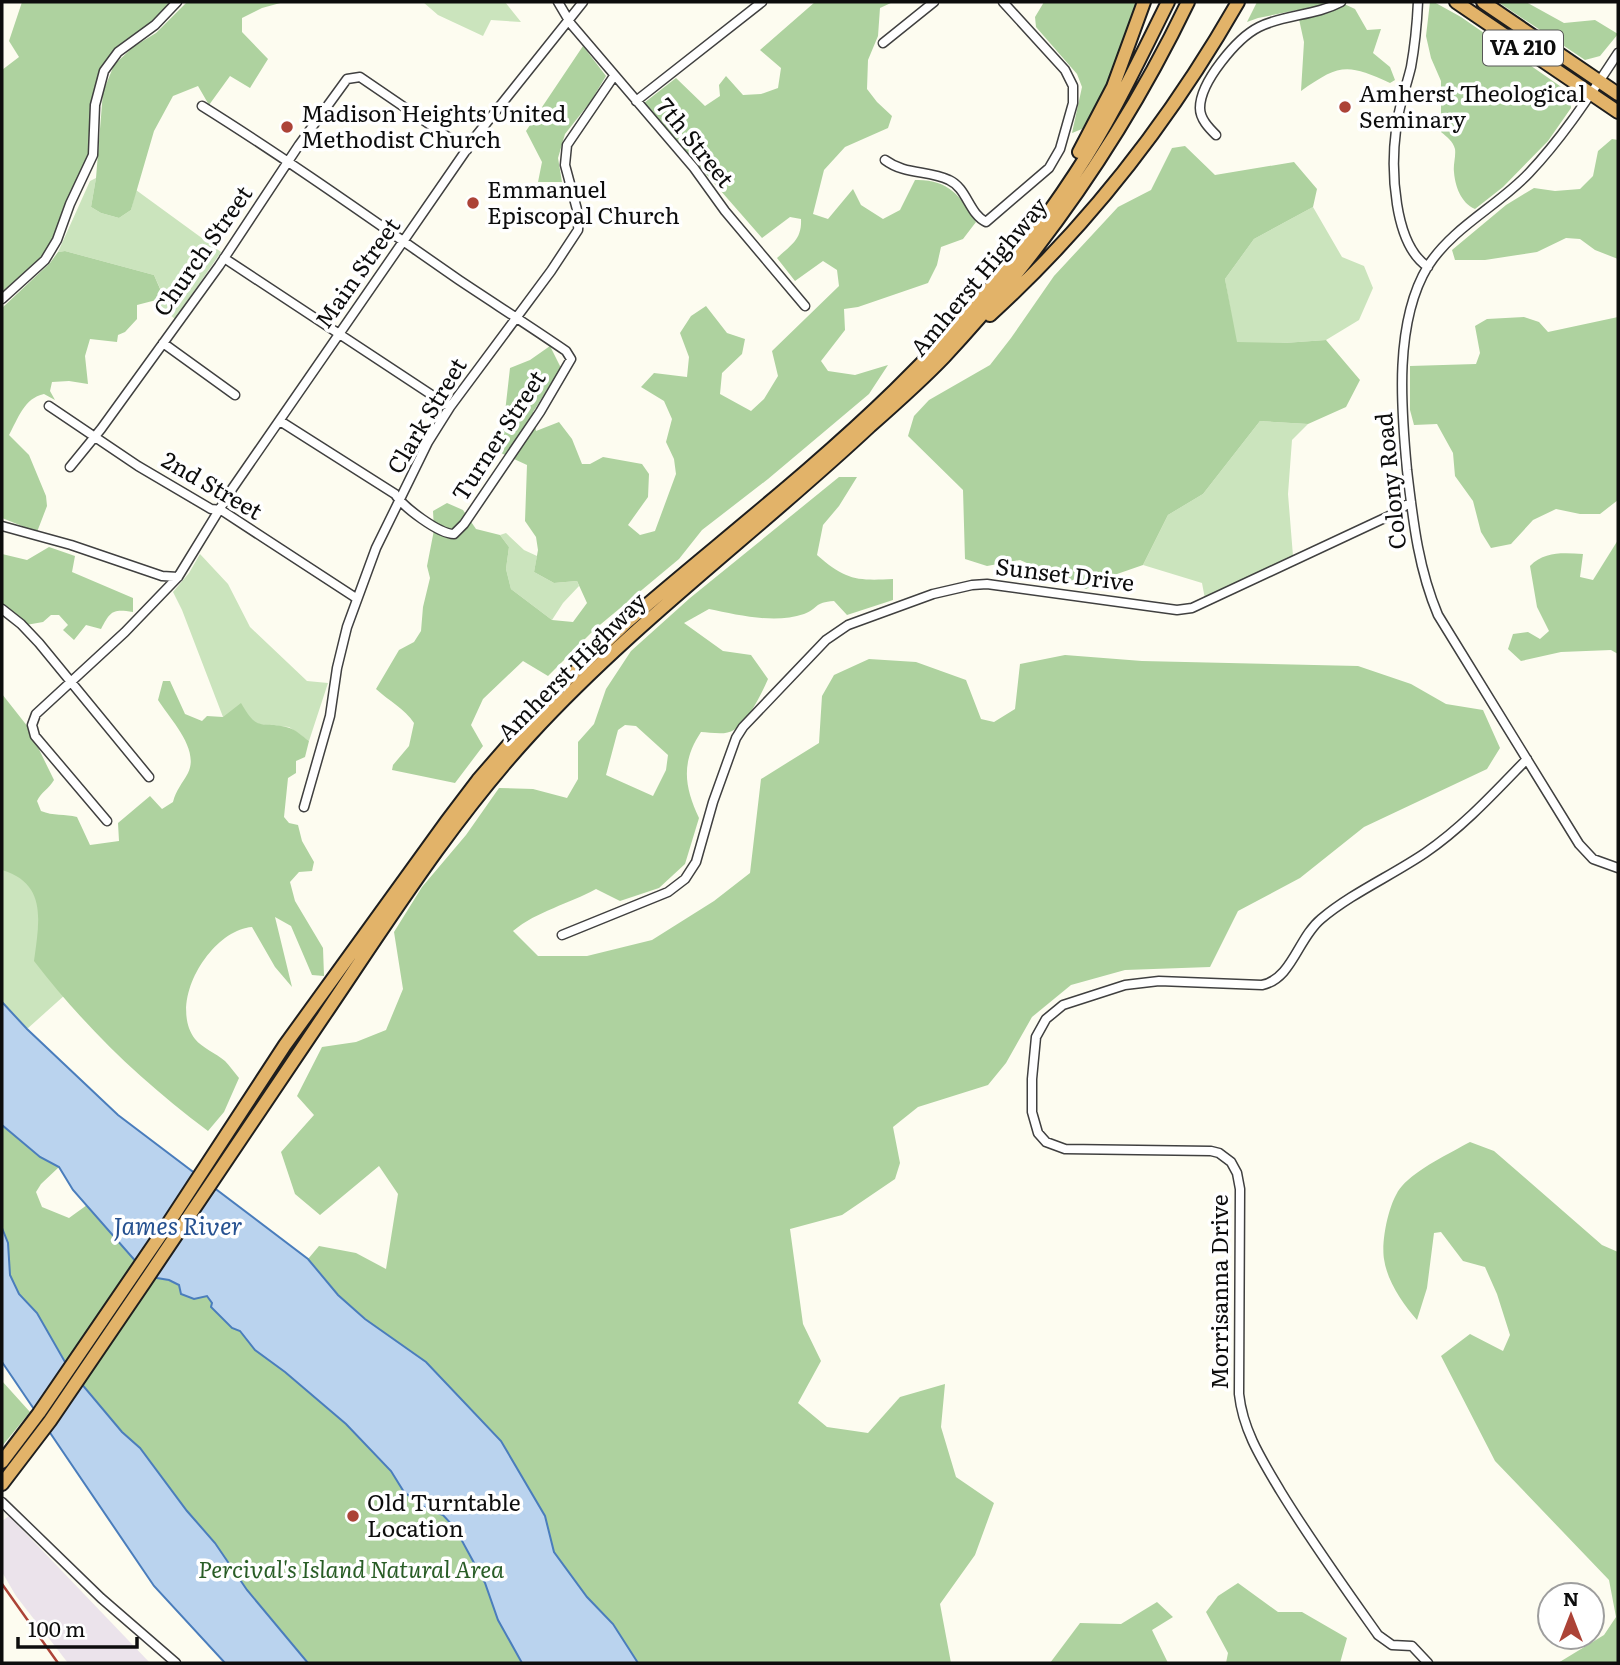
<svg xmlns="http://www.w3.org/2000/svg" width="1620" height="1665" font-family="Literata,serif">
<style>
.industrial{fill:#ebe3eb}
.green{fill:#cbe4bd}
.forest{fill:#aed29f;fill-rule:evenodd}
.water{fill:#bad3ee;stroke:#4a7dbc;stroke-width:2}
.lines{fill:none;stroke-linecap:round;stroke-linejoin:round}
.minor-casing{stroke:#404040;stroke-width:11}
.highway-casing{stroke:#1e1e1e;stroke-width:16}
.minor{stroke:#fff;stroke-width:8}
.highway{stroke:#e2b369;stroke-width:12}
.rail{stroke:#ac4337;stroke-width:2.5}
.poi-dot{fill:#ac4337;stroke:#fff;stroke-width:2.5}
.labels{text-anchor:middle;stroke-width:7;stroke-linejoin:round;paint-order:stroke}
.shield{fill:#fff;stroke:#565656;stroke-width:2}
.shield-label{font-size:21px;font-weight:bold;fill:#0d0d0d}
.poi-label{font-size:23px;fill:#0d0d0d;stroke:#fff;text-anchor:start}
.street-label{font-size:23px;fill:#0d0d0d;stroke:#fff}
.park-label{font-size:23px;font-style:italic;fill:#295d26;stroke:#fff}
.water-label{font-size:24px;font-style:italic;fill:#265190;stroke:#fff}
</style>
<rect width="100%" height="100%" fill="#fdfcf0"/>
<path class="industrial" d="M9,1516L61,1570L150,1663H68L16,1596L2,1572V1521Z"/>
<path class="green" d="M423,2H505L521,22L491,20L483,36L438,15Z
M96,178L91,207L101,213L119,218L131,210L136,190L221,252L175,319L154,302L164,297L154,275L65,251L58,252L90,181Z
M1313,207L1342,257L1364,266L1373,288L1359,320L1326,340L1284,343H1236L1225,279L1254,239Z
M1260,421L1308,424L1292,440L1288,494L1293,556L1205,599L1202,583L1143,565L1168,515L1203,494Z
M506,533L524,550L537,556L534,572L554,583L577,581L579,586L563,603L552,620L511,589L506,569L509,547L500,535Z
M200,554L228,584L250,627L307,681L328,683L309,741L289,727L257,724L249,717H223L182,610L173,592L189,573Z
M2,812L104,960L27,1029L2,1002Z"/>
<path class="forest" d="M22,2H173L153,22L115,49L101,69L92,104L90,154L66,203L53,239L42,257L2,294V70L19,57L9,41Z
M187,2H284L262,8L242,18V32L268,59L250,88L230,76L209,105L198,86L173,96L154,131L131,210L119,218L101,213L91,207L96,178L103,92L114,65L133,47L156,33Z
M815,2H893L880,8L878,36L868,60L867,89L877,102L892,116L888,128L845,147L824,170L813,214L828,219L853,189L861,205L883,219L900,210L915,180C948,179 960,195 976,222L963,239L941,247L937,265L928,283L858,307L844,309L845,330L821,361L828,371L855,375L888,365L869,394L768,479L702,530L679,559L595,629L548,676L523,661L483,699L471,725L483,746L455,783L392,770L393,765L409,746L414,723C405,709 389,701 376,689L399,650L414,642L421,631L423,607L430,578L427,566L434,530L433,511L447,503L463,510L476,529L500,535L509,547L506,569L511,589L552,620L573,622L587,603L577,581L554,583L534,572L538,550L536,537L525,521L527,465L501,453L498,445L503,430L510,368L530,360L550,346L561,368L533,412L536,431L559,422L572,439L582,464H590L603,457L642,464L649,474L648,497L628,525L640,535L655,531L676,474L674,459L666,442L672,419L664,401L641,387L654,373L687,377L689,357L680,333L691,316L706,306L727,333L745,339L742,354L722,373L720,394L751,411L764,399L778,376L772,351L839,286L837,270L823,261L795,281L777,258C791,245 802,240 801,219L790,217L762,238L644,103L676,78L705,106L720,96L719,85L726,76L743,95L761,94L778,88L781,68L760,50Z
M1044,2H1136L1125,42L1102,96L1082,129L1072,133L1082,87L1077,74L1036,27L1035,17Z
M1257,2H1340L1355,9L1367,30L1381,29L1373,53L1390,67L1395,80L1390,83C1347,63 1339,64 1301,91L1304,42L1297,10L1258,18L1247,22Z
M1430,2H1434L1461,17L1570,93L1571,108L1548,141L1503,187L1475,209C1461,203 1455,186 1454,172C1453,165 1456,157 1455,149C1453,141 1447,137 1441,132V81L1431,58L1426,36Z
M1498,2H1526L1564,23L1595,20L1618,34L1600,56L1585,60Z
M583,46L606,76L591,101L565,134L558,158L562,182H538L542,162L526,131Z
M1612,139L1618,140V259L1595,250L1580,239L1566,238L1537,252L1485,260H1455L1452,250L1506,205L1534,188L1555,191L1580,189L1593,176L1598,151Z
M1185,146L1215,175L1294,162L1317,189L1313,207L1254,239L1225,279L1237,342L1284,343L1326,340L1360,380L1346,407L1308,424L1260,421L1203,494L1168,515L1143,565L1117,574L1086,589L1020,560L987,566L965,559L963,490L908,436L914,416L929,400L990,365L1011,338L1054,276L1118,207L1151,190L1172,148Z
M65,251L154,275L164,298L137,305V319L125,332L118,335L117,342L90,339L85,356L88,384L69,381L52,382L50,391L55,400L44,394C24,398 18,419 9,435L29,455L46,496L47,506L37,532L2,518V308L50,263L58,252Z
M1524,317L1539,322L1548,332L1618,317V500L1600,514H1580L1556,509L1533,520L1511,544L1491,548L1481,532L1473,501L1455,476L1453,453L1437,424L1414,425L1410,410V366L1476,364L1480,353L1475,326L1487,319Z
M839,477H857L839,506L823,525L817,555C845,580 857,581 893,579V600L847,615L834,601C814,602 818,609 804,614C775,624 738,615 709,609L684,623L723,651L751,655L768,679C761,695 749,720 734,730C725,736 710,732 701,732C681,762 684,786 699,818L685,864L659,888L620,901L596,889C569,904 537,911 513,931L538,956H587L652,940L714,901L750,873L761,779L819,743L822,696L834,675L869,659L916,662L966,680L981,719L994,722L1015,709L1020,664L1065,655L1142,661L1358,666L1411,684L1446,704L1483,710L1500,748L1487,769L1364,827L1300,878L1238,911L1210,967L1125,970L1071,985L1032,1017L1006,1063L988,1085L918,1107L893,1127L900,1163L895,1179L842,1215L790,1229L803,1324L821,1361L798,1403L827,1427L868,1433L900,1397L945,1384L941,1427L956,1477L994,1503L975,1555L940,1604L951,1663H638L613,1624L587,1597L554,1552L545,1516L501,1441L426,1362L365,1319L338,1295L308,1259L319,1246L356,1253L386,1269L398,1194L379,1166L320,1215L295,1194L281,1152L314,1115L297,1096L322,1047L356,1042L386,1030L403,989L394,932L422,887L466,835L499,788L533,789L567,798L578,779V742L594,724L606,689L631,651L690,598ZM625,725L636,726L668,755L666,770L653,796L606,775L618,730Z
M1618,540V654L1611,650L1561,652L1521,661L1508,649L1513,634L1528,632L1540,639L1549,631L1537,607L1530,566C1545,551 1563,553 1583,554L1580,577L1593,580Z
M49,547L75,556L72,572L133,598V612C112,609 111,611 101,629L86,625L74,640L63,630L68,625L59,615H51L43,622L26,625L2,606V554L27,560Z
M163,681H170L185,714L202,721L207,716L223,717L241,703C258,732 258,721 286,727C294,728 302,736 309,741L305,757L296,761V773L288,778L284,817L289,823L298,825L302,841L314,862L312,871L299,872L290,882L295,901L323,948L324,976L312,975L291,926L275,917L292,987L275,967L252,927C211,930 167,1002 195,1039C202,1048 216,1053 225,1061C230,1066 234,1072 239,1078L224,1112L208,1131C140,1080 86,1028 34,961C39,922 48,884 2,870V694L28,727L54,780C49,789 41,792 37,801L41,811C53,816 65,814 77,817L90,845L119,841L118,823L150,796L162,809L173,802C176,790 182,784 188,773C200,749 170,719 158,700Z
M2,1125L40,1157L59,1167L41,1184L36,1192L42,1207L69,1218L87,1205L136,1261L66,1363L37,1313L19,1294L10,1275L8,1243L2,1228Z
M1470,1142L1494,1151L1602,1245L1618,1252V1663H1558L1604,1635L1616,1617L1609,1580L1495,1461L1441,1356L1470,1334L1503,1351L1510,1335L1497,1294L1485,1267L1463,1261L1441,1232L1434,1233L1427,1288L1417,1320C1403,1304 1387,1281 1384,1259C1381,1241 1389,1200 1402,1186C1417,1169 1450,1153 1470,1142Z
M153,1274L179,1285L181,1293L194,1299L207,1296L232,1328L240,1331L255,1350L285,1372L346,1424L391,1471L399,1484L427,1509L443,1515L454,1528L485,1583L498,1620L522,1663H308L302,1658L247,1590L215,1543L187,1511L140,1448L122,1433L80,1381Z
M2,1381L30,1412L3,1445L2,1437Z
M1238,1583L1278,1612H1302L1347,1638L1340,1663H1226L1228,1653L1206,1612L1218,1596Z
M1157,1602L1173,1617L1152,1630L1168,1663H1050L1080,1623L1121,1624Z"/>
<path class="water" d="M2,1002L27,1029L118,1115L308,1259L338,1295L365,1319L426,1362L501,1441L545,1516L554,1552L587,1597L613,1624L638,1663H522L498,1620L485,1583L455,1528L443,1515L427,1509L404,1492L391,1471L346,1424L285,1372L255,1350L240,1331L232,1328L211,1307L212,1303L207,1296L194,1299L181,1294L179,1285L169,1280L157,1278L138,1264L73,1190L59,1167L40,1157L2,1125Z
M2,1228L8,1243L10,1275L19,1294L37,1313L69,1369L122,1432L140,1448L187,1511L215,1543L247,1590L308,1663H225L154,1586L2,1362Z"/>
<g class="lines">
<g class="minor-casing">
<path id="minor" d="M558,2L571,24L694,168L725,211L805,306
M1418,2C1417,23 1415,45 1411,67C1406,88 1398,108 1396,130C1391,168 1393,244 1428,267
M883,43L934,2
M1618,53C1590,95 1564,136 1529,173C1498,206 1453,227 1428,266C1394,322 1401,407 1407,470C1413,520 1418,568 1438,615L1579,844L1593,859L1618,868
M636,101L762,2
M202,106C290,161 374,221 459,280C495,304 531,327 566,351L571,359L540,412L464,524L454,534C439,534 403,507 395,494L280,421
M1216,135C1209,128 1200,119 1200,108C1200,82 1237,38 1259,27C1285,14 1315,16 1341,2
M885,160C905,175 928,170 949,180C967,188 969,214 986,222L1049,168L1060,149L1073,103V86L1065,70L1003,2
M224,258L450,407
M2,299L45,260L57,240L70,204L93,155L95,105L104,71L118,52L155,25L177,2
M163,343L235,395
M49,406L138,466L211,509L221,510L356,598
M70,467L101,429L219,266L299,145L347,79L360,77L467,150
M2,526L71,545L162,576L178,577
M2,609L21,624L39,643L149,777
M304,807L330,716L337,668L347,627L376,548L428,442L450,407L551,271L578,230L579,217L565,165L567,145L614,76
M107,821L35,736L32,725L36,714L125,632L178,577L232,489L476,136L583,2
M562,935L668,892L685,879L696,862L713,802L736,738L743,727L826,640L848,625L933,594L972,585L987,584L1177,610L1192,608L1389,516L1411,502
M2,1502L101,1598L176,1663
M1428,1663L1412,1646L1392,1645L1378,1635C1344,1587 1311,1541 1281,1492C1262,1460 1243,1431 1239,1394L1240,1189L1237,1173L1231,1162L1219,1153L1211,1151L1065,1149L1046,1142L1038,1133L1032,1112V1079L1036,1037L1046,1019L1063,1005L1125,985L1159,981L1262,985C1292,979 1298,938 1321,919C1352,893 1391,876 1425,853C1463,827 1495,792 1527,759"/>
</g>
<g class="highway-casing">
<path id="highway" d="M1456,2L1618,112
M1483,2L1618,94
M1079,152L1113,87L1144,2
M990,315C1090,224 1171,119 1238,2
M2,1462L39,1413L166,1227L285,1045L447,821L478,780L557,689L627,622C716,545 811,472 895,390C962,325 1024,252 1075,174C1111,120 1139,60 1168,2
M2,1484L50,1421C142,1287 232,1152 323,1017C388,921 451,821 530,735C634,622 758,531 870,426C895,404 921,381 944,357C1042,252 1126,131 1188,2"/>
</g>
<use href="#minor" class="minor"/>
<use href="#highway" class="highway"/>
<path class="rail" d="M2,1584L58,1663"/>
</g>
<g class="poi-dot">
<circle cx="1345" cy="107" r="7"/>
<circle cx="287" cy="127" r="7"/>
<circle cx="473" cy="203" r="7"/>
<circle cx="353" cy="1516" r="7"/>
</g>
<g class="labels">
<rect class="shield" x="1483" y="30.5" width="80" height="35" rx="5"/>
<g class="shield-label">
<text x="1523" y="55">VA 210</text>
</g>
<g class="poi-label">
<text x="1359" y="102">Amherst Theological<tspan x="1359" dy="26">Seminary</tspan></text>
<text x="301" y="122">Madison Heights United<tspan x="301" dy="26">Methodist Church</tspan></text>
<text x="487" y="198">Emmanuel<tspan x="487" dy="26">Episcopal Church</tspan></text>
<text x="367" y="1511">Old Turntable<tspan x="367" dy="26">Location</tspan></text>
</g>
<g class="street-label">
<text transform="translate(695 143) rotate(51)" y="8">7th Street</text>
<text transform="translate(203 251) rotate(-55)" y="8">Church Street</text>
<text transform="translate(358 273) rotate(-55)" y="8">Main Street</text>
<text transform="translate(979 277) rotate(-50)" y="8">Amherst Highway</text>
<text transform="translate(427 416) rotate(-59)" y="8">Clark Street</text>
<text transform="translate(499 436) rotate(-57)" y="8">Turner Street</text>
<text transform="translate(1391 481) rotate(-96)" y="8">Colony Road</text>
<text transform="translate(212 486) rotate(30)" y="8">2nd Street</text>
<text transform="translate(1065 575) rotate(7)" y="8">Sunset Drive</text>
<text transform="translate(572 667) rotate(-45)" y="8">Amherst Highway</text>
<text transform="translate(1220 1292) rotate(-90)" y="8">Morrisanna Drive</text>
</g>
<g class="park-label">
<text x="351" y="1578">Percival's Island Natural Area</text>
</g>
<g class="water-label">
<text x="178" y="1235">James River</text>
</g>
</g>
<rect width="1620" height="1665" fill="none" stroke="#0d0d0d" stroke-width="7"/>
<g transform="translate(1571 1616)"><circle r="33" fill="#ffffff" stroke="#9e9e9e" stroke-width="2"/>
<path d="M0-5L12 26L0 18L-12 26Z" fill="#ac4337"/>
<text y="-10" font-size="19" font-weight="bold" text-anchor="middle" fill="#0d0d0d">N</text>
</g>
<path d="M18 1637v10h119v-10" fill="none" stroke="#0d0d0d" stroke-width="3.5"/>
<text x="28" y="1637" font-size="21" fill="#0d0d0d" stroke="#ffffff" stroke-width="5" paint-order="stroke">100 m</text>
</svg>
